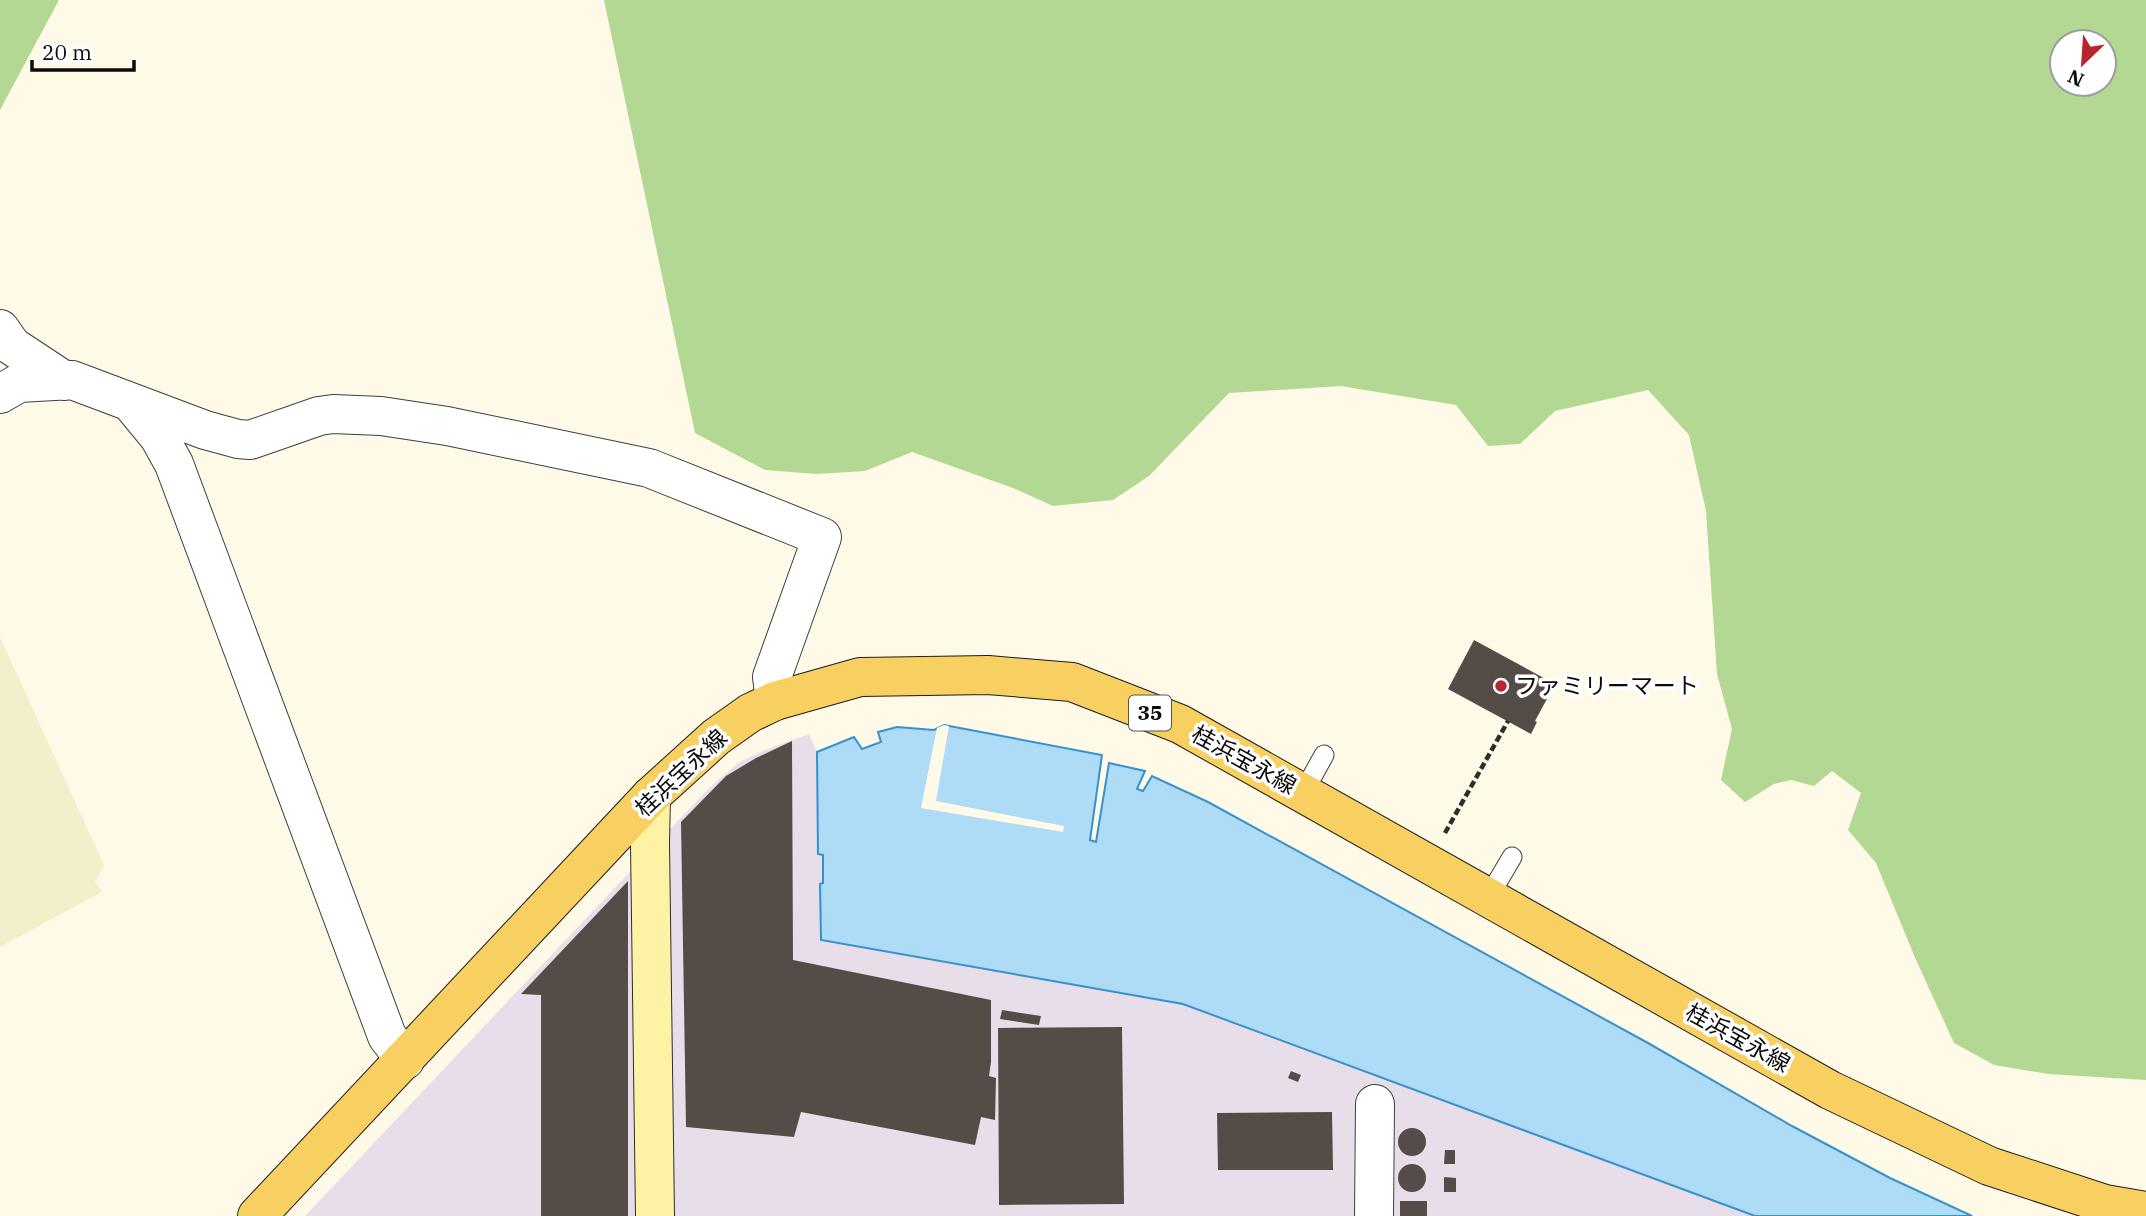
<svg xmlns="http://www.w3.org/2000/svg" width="2146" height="1216" font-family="'IBM Plex Serif','Noto Sans JP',serif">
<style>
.industrial{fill:#e8deea}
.farmland{fill:#f3efca}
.forest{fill:#b3d893;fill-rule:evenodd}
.water{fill:#aedbf5;stroke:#3791cb;stroke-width:2}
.pier{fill:#fffae8}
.building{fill:#534c47}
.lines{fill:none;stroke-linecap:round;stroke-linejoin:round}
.lane-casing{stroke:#3e3e3e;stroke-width:21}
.street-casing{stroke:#3e3e3e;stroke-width:40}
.secondary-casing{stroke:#2d2d2d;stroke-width:40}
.primary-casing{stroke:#1c1c1c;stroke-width:40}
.path{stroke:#2d2d2d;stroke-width:4.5;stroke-dasharray:7 3.5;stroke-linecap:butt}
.lane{stroke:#fff;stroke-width:19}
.street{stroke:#fff;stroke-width:38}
.secondary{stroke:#fef3a4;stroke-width:38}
.primary{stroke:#f7d061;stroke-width:38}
.poi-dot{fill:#b7262e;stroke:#fff;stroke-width:2.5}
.labels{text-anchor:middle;stroke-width:7;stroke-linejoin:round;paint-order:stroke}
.shield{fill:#fff;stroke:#545454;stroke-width:2}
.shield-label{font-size:21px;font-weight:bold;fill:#0b0b0b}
.poi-label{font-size:23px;fill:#0b0b0b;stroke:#fff;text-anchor:start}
.street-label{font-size:23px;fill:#0b0b0b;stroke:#fff}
</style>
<rect width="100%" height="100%" fill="#fffae8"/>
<path class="industrial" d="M809,734L817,752L818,854L823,855V883L820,884L822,940L1183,1004L1755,1216H305L709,788L738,763L762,751Z"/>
<path class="farmland" d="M0,637L104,865L95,882L102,892L0,947Z"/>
<path class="forest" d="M0,0H59L0,110Z
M604,0H2146V1080L2048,1074L1994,1065L1954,1043L1916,960L1876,863L1848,830L1861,793L1832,771L1814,786L1791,780L1774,784L1745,802L1721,780L1732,729L1717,674L1706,511L1689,435L1648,390L1555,411L1520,444L1488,446L1456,405L1341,386L1229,393L1149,476L1113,500L1053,506L1013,488L912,452L865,471L816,474L765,470L695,433ZM2104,42V84H2062V42Z"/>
<path class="water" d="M944,725L1102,755L1090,840L1096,842L1109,763L1145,771L1137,789L1143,791L1152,776L1208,802L1648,1043L1792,1126L1890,1178L1972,1216H1755L1183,1004L821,940L820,884L823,883V855L818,854L817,752L854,737L862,749L881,742L878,732L897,727L934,730Z"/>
<path class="pier" d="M944,725L949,726L936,801L1064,826L1063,832L921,808L937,728Z"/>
<path class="building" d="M1474,640L1555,684L1535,721L1537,722L1531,734L1448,689Z
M792,741L793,960L991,1000V1062L989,1076L996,1078L995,1120L981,1117L975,1145L801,1112L794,1137L686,1127L681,822L726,776L756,758Z
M628,881V1216H541V995L521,994Z
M1002,1010L1041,1016L1039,1025L1000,1019Z
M1122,1027L1124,1204L999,1205L998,1028Z
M1291,1071L1301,1075L1298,1082L1288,1078Z
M1332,1112L1333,1170H1218L1217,1113Z
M1398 1142a14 14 0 1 1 28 0a14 14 0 1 1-28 0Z
M1445,1150H1455V1164H1444Z
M1398 1178a14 14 0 1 1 28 0a14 14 0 1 1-28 0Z
M1444,1177L1456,1178V1192H1444Z
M1400,1201H1427V1216H1400Z"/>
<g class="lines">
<g class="lane-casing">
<path id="lane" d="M1303,793L1324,755
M1488,898L1512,857"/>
</g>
<g class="street-casing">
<path id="street" d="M0,329L12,346L65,381
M0,394L19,383L72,380L205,430L238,439L250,440L319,416L333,414L381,416L447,426L649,468L822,537L772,677L775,701
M131,403L159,437L174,464L387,1036L405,1060
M1374,1216L1375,1104"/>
</g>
<g class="secondary-casing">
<path id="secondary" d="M651,796L650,843L655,1216"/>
</g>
<g class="primary-casing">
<path id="primary" d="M257,1216L651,796L716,737L750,713L775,701L860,677L988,675L1072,682L1180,724L1830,1090L1989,1166L2105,1204L2146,1211"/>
</g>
<path class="path" d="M1445,833L1508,721"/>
<use href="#lane" class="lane"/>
<use href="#street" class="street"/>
<use href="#secondary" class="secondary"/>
<use href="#primary" class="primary"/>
</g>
<circle class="poi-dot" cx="1501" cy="686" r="7"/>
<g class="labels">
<rect class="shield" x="1129" y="695.5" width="42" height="35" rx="5"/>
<g class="shield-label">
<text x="1150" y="720">35</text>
</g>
<g class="poi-label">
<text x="1515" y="694">ファミリーマート</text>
</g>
<g class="street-label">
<text transform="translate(1244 760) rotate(29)" y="8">桂浜宝永線</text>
<text transform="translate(681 773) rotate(-43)" y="8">桂浜宝永線</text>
<text transform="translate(1738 1038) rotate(29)" y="8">桂浜宝永線</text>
</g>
</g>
<g transform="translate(2083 63) rotate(205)"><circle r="33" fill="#ffffff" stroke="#9d9d9d" stroke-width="2"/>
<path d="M0-5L12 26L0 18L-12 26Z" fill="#b7262e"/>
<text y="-10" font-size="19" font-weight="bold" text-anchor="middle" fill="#0b0b0b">N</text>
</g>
<path d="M32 60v10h102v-10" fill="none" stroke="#0b0b0b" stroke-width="3.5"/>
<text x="42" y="60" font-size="21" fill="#0b0b0b" stroke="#ffffff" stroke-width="5" paint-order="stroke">20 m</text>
</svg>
